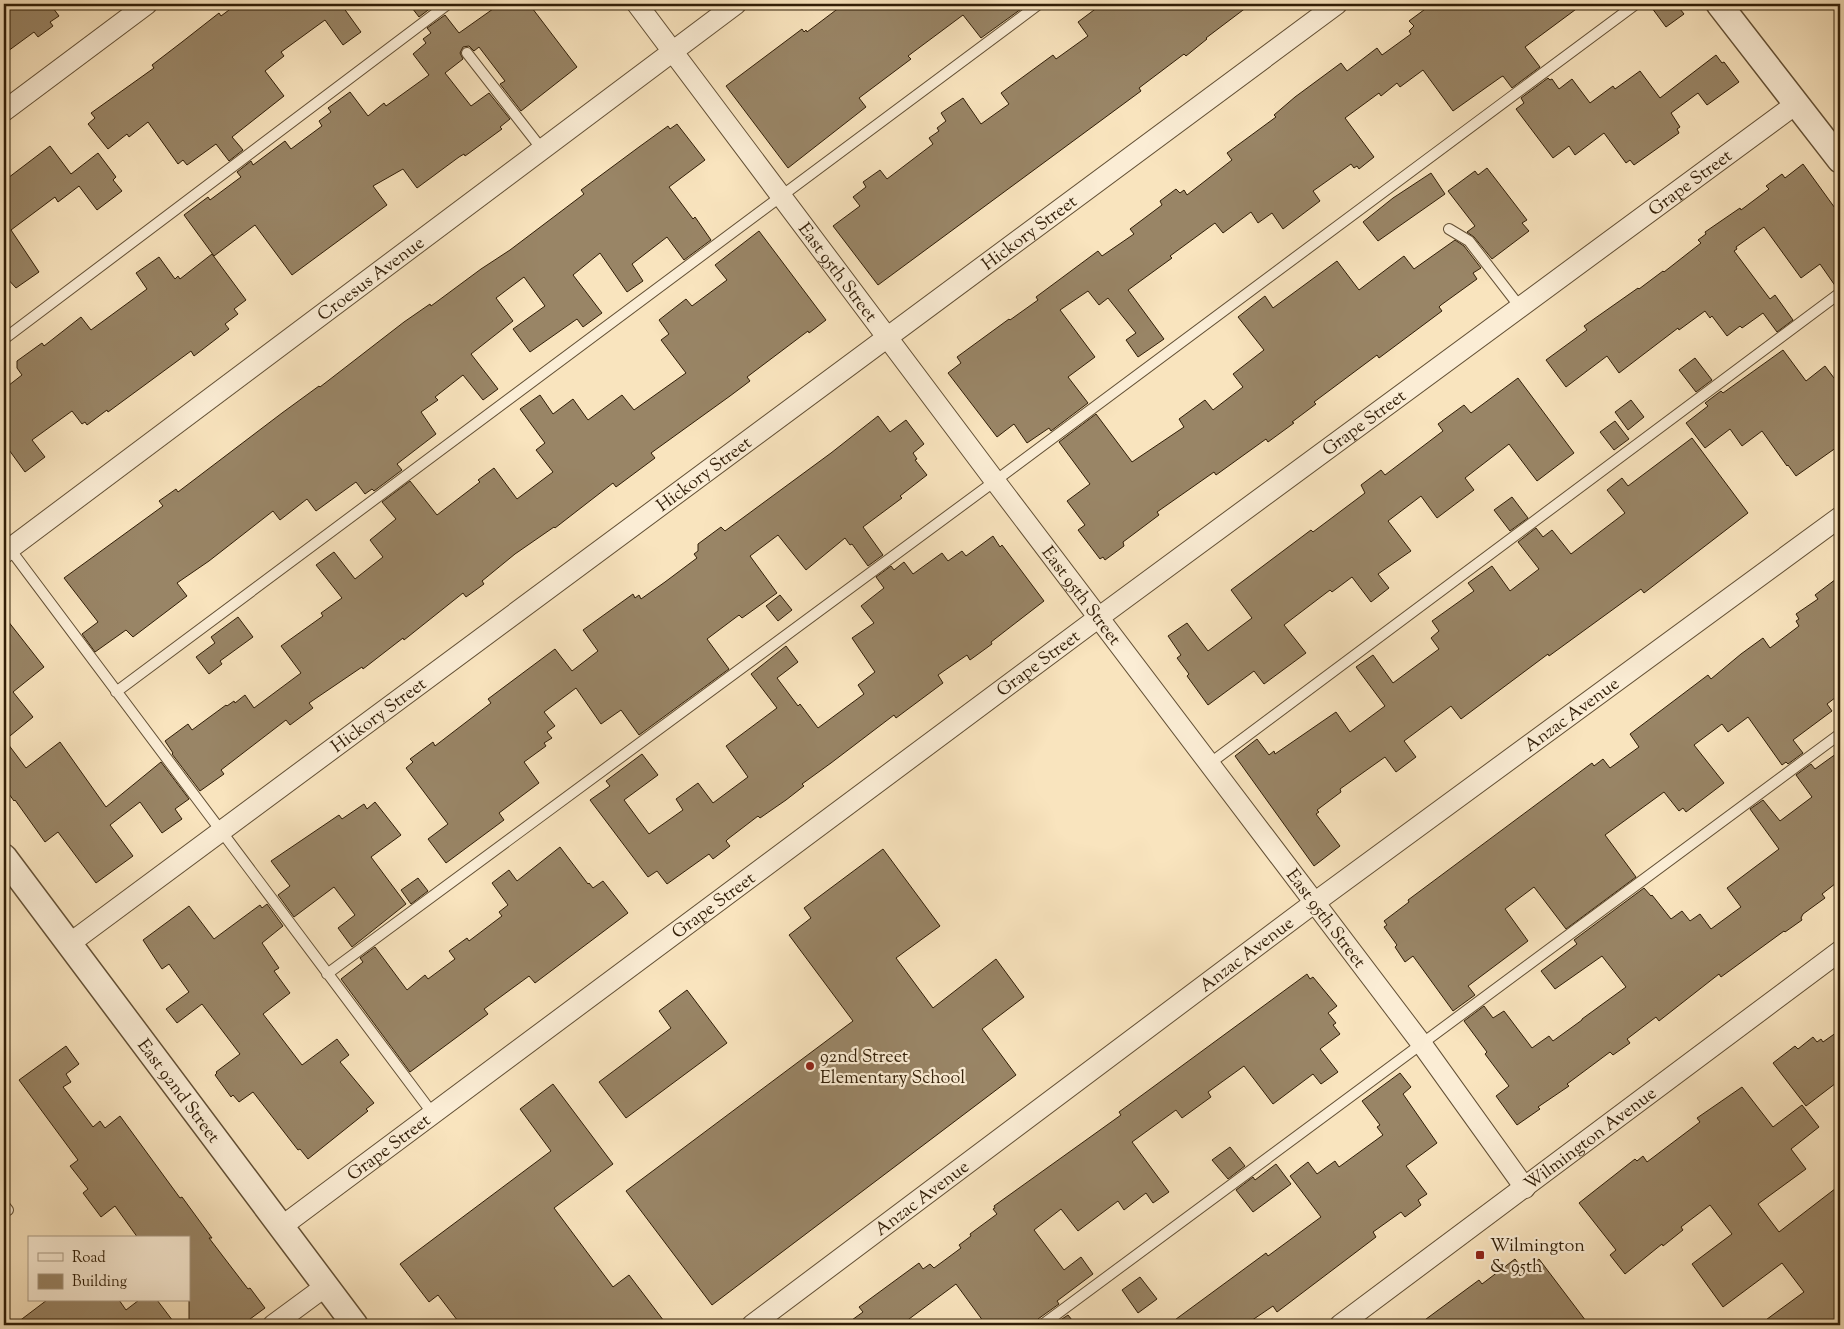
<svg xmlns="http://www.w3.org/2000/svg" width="1844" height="1329" font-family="'Sorts Mill Goudy',serif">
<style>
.building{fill:#998566;stroke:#311e07}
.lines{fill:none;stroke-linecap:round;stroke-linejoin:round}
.service-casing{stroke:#635035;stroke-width:12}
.minor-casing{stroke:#635035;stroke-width:22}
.tertiary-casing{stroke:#635035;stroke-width:28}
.service{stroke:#fbedd5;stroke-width:10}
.minor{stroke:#fbedd5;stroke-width:20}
.tertiary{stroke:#fbedd5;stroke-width:25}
.poi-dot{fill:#8f2418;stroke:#fbedd5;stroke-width:2}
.labels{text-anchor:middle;stroke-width:4.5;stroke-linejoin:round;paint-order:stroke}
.street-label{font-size:18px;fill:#311e07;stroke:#fbedd5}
.poi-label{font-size:18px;fill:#311e07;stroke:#fbedd5;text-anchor:start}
</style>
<rect width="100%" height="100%" fill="#f9e4be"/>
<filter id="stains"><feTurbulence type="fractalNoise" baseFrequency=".004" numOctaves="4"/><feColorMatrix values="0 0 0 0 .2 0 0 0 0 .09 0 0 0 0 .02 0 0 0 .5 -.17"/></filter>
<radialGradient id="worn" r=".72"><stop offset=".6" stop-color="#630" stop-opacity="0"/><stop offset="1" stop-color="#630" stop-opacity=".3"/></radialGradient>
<path class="building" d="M14,4H50L59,16L50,22L53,26L38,37L34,32L4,54V12Z
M237,4H348L343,7L361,32L343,45L325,20L281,52L284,56L265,71L284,96L232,137L243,150L229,161L216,144L187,165L183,160L178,164L148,122L129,137L127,134L108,149L88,124L95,118L91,113L154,68L152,65L182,42L219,13L221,16Z
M409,4H436L419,17Z
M500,4H529L577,67L521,111L500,84L505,81L479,47L474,51L469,46L463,47L460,53L463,59L445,73L471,106L489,93L510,119L500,127L502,129L465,156L464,154L459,157L417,188L403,169L373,186L387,205L292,275L255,225L214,256L184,215L208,197L210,200L241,177L237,172L251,161L253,165L285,141L291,149L322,126L319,121L331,112L328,108L350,92L368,116L384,103L386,106L429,75L413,54L426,43L423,39L431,33L427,28L445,15L459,33Z
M844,4H1028L981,38L963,15L908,56L911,59L859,98L866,107L788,168L726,86L802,29L804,32L806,30L807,32Z
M1102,4H1251L1206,38L1207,39L1186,56L1184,54L1139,88L1141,91L878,285L833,226L860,206L853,197L866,187L863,182L880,170L887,179L933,144L929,138L939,131L937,128L946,121L941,113L963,98L981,124L1009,104L1001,93L1053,55L1056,59L1088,36L1078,22Z
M1432,4H1583L1525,47L1540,67L1512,88L1503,76L1501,77L1453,111L1423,70L1400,87L1397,83L1381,96L1379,93L1345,118L1374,157L1359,169L1357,166L1354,168L1351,164L1313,191L1320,201L1283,229L1272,213L1258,223L1251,212L1223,233L1215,223L1170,256L1172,258L1128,290L1164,339L1138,357L1126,340L1136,333L1108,298L1099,305L1088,291L1060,310L1095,357L1068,377L1088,403L1051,431L1049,428L1027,443L1014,424L997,437L948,373L961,363L957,357L1009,319L1010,320L1038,300L1036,297L1098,251L1102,256L1134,234L1130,229L1162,205L1160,201L1176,189L1180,193L1184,190L1187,195L1232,160L1227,153L1276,117L1274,115L1295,97L1341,63L1347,71L1377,48L1382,55L1411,34L1409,31L1414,26L1409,21Z
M1649,4H1676L1684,14L1666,27Z
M1716,55L1722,63L1724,62L1739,82L1707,105L1698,93L1671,113L1680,127L1677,129L1679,133L1634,165L1630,160L1626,163L1604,133L1575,155L1569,146L1553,158L1516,109L1524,103L1521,98L1548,78L1550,80L1552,79L1559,89L1572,79L1590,103L1613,86L1615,89L1640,71L1660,98Z
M677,124L705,160L669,187L693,219L695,217L711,240L684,260L667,237L632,264L643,281L627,292L600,253L573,275L602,313L583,327L577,319L530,352L513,329L545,306L524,277L496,298L513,321L471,354L498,389L483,400L463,375L435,397L438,400L421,412L436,434L397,464L402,470L374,491L372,489L365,494L356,482L316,511L307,499L280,520L273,511L209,561L177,583L187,596L133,637L126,630L95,652L82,634L98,622L64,578L163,506L159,501L176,489L178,492L282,413L319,386L320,387L404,322L430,304L431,306L481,269L510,250L584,194L581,190L639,147L668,126L670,129Z
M50,146L71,174L98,153L116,177L113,180L122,191L97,210L79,186L58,202L55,197L11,230L39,272L16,288L4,275V181Z
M1803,164L1840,215V286L1836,287L1820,264L1801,278L1764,227L1736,247L1737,249L1734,251L1770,299L1775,295L1793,320L1777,332L1763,313L1742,328L1740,326L1727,336L1712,316L1710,318L1705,311L1679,330L1678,328L1619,373L1607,356L1566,387L1546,360L1587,330L1584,326L1638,288L1639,289L1663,271L1664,272L1701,243L1698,240L1706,234L1705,232L1740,208L1741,210L1769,189L1766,186L1782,174L1785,178Z
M1487,168L1527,220L1522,223L1529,231L1492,259L1474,237L1467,232L1475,226L1448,191L1475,171L1478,175Z
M1431,173L1445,194L1378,241L1363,222L1393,198Z
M759,231L826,320L809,333L808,331L747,377L750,381L730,396L651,453L655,458L616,487L613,483L555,528L554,527L515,554L482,581L484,584L466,597L463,593L404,640L403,638L363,669L362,667L309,703L313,708L290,725L286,720L221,770L224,774L200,791L172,754L173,753L165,741L188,724L192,730L226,705L227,706L234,701L235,703L245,695L254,708L301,673L281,646L323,616L321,613L342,598L316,565L334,552L355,579L383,557L370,540L396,519L382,502L410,481L437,515L480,482L478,480L494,468L517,499L553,472L536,450L545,443L520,409L540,395L553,414L573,399L588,420L622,395L634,410L686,373L661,340L669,334L659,320L686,299L692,306L727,280L715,265Z
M1455,240L1464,246L1481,268L1473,273L1477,279L1441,305L1439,307L1442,311L1379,358L1377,355L1314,402L1316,404L1292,422L1294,423L1268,442L1266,439L1216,475L1214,472L1157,512L1159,515L1123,542L1124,546L1105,560L1103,557L1100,559L1078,530L1085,525L1067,501L1090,484L1059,442L1096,414L1132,462L1184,427L1179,419L1205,400L1213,410L1243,387L1233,374L1264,350L1238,317L1265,296L1273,308L1337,261L1359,290L1404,256L1414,269Z
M212,254L246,300L234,309L238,314L225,324L229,329L194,356L191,351L108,412L107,410L87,425L85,422L82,424L72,411L32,440L45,457L25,472L4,443V389L22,375L17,368V361L42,343L44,346L81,317L91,330L147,289L136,273L159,257L175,279L178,276L180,279Z
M1783,350L1806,381L1825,366L1840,386V445L1796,476L1788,465L1787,466L1762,431L1742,446L1730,429L1705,448L1686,423L1708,406L1705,403L1721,391L1723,393Z
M1695,358L1712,380L1696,392L1679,370Z
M1518,378L1574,453L1537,481L1509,444L1465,478L1474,490L1437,518L1421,496L1388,521L1411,551L1378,574L1389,588L1371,602L1352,577L1332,592L1330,590L1284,625L1306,653L1264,684L1254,671L1208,705L1187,676L1189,674L1177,658L1181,655L1168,636L1187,623L1208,651L1252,618L1231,590L1311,530L1313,532L1365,493L1361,485L1381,470L1385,475L1443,431L1438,424L1464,405L1471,413Z
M1631,400L1644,417L1628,430L1615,412Z
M878,416L890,432L906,420L924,444L913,453L917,459L915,460L927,475L900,496L902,498L863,527L883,555L868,566L852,544L850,545L845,538L806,570L778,535L750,556L777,593L742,618L739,615L707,639L729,669L639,735L621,710L601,724L576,688L544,712L555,726L547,732L552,738L544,743L546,746L524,762L539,783L499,813L504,820L446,863L428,839L448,824L406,768L413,762L410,759L433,742L435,746L491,703L488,699L555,649L572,671L598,651L583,630L633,594L635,598L639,595L641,599L665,582L697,558L694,554L698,551V544L721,527L725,531L831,453Z
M1615,421L1629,439L1614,450L1600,432Z
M1692,438L1748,513L1644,593L1641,589L1560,648L1549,656L1548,654L1461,719L1451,706L1404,741L1416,757L1396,772L1385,757L1340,789L1341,792L1317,810L1319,812L1316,814L1340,846L1314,866L1235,756L1257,739L1269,755L1274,751L1275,754L1336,712L1350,732L1385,706L1356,667L1373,655L1393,683L1439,649L1431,638L1439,631L1432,621L1474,591L1468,583L1492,566L1510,591L1539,569L1518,542L1536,528L1543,537L1552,530L1571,554L1625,513L1607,490L1622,478L1628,486Z
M1512,497L1528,518L1510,531L1494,510Z
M993,536L1000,547L1002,545L1044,601L991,642L992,644L970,660L967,655L938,675L943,683L896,718L894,715L831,763L802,784L804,786L786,800L760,818L758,816L728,839L726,841L730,846L713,859L709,854L667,884L657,871L648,877L590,800L610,786L606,781L642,754L658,775L624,800L649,834L683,810L676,799L698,783L713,803L748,777L726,746L777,708L751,674L786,646L798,662L777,678L798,706L800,704L818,728L864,694L858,685L875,672L852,638L874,623L861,606L884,588L876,577L891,566L894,570L904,562L913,574L942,553L948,561L962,551L966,556Z
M1840,576V694L1827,704L1832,711L1793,740L1803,753L1788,764L1786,762L1782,765L1748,717L1728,732L1722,724L1694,745L1724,783L1686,812L1683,808L1679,811L1664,792L1605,835L1636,877L1566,929L1534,887L1505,909L1528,941L1468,986L1475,995L1453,1011L1413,956L1405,962L1395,947L1397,945L1384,927L1387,925L1384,921L1409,902L1408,900L1592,763L1594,766L1603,759L1610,768L1639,747L1630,734L1708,675L1711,679L1741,654L1763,638L1770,648L1799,626L1796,621L1799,619L1796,614L1818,599L1815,595Z
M780,595L792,610L778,621L766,606Z
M4,616L44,667L13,692L33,717L5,740L26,768L60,742L106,807L161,762L189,799L175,809L182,819L162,833L140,802L110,825L133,856L96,883L58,832L45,842L15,800L14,801L4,787Z
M238,617L253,637L220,661L222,664L209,674L196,657L215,643L211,637Z
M1840,751V880L1822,894L1825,898L1803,914L1801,918L1802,920L1785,932L1784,931L1721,977L1719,974L1659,1021L1656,1017L1627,1039L1630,1043L1613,1055L1610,1052L1567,1084L1569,1086L1538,1107L1540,1109L1517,1125L1496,1096L1509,1086L1485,1054L1487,1052L1464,1021L1484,1006L1493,1018L1504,1011L1532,1048L1549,1036L1553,1041L1582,1020V1019L1626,987L1602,956L1555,989L1541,971L1577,944L1574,940L1644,888L1651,896L1652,895L1671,919L1682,911L1690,921L1700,914L1711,929L1741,907L1727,888L1779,849L1750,809L1763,800L1780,821L1812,797L1796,775L1811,764L1815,769Z
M375,802L401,835L371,857L406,904L352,947L338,928L355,915L334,887L294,917L278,895L290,886L271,861L339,815L342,819L364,804L367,809Z
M560,847L588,884L589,883L593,888L603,881L628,913L535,983L529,976L484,1009L488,1014L410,1072L341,979L363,962L360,958L375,947L407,990L425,975L428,979L455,959L449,951L467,938L469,941L502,916L499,912L508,905L492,883L509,870L517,881Z
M883,849L940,926L896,958L933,1008L996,959L1024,997L982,1029L1016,1075L712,1305L626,1191L853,1021L789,935L811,918L804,908Z
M418,878L428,891L411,904L401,890Z
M267,904L283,926L262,943L279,968L274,971L290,993L263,1014L302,1065L337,1039L349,1055L340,1062L374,1103L366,1109L368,1111L308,1159L300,1149L298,1150L253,1092L239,1102L233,1095L231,1097L215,1075L217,1073L216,1072L240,1054L202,1004L177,1023L166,1009L189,992L169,964L162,969L143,940L189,906L214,939L260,905L262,908Z
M1307,974L1310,979L1313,977L1337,1006L1328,1013L1336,1023L1333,1025L1340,1034L1320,1049L1338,1072L1321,1084L1313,1074L1273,1104L1244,1066L1208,1092L1211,1097L1182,1118L1176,1110L1132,1142L1169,1192L1153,1203L1146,1193L1124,1210L1118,1201L1078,1231L1061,1209L1034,1230L1064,1270L1081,1257L1093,1274L1057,1301L1059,1304L1038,1319L1035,1325H986L956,1284L901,1325H845L863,1312L859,1307L919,1263L923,1269L930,1264L934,1268L961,1248L959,1245L971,1236L970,1234L997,1214L993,1209L995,1208L994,1206L1121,1115L1119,1112Z
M687,990L727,1043L626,1118L599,1082L671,1028L659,1011Z
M1840,1030V1080L1806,1106L1773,1063L1795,1046L1798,1049L1813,1037L1817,1042L1821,1039L1823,1042Z
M66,1046L79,1064L66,1074L71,1082L63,1087L93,1127L100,1121L105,1128L120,1116L180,1198L182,1197L212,1238H209L248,1289L250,1288L265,1308L242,1325H189V1238H138L115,1206L101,1217L83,1193L88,1189L70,1166L78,1160L19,1080Z
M1400,1073L1411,1087L1403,1094L1437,1143L1406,1166L1427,1194L1418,1200L1421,1205L1405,1217L1401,1212L1373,1232L1376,1237L1277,1312L1273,1306L1245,1325H1168L1266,1253L1268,1256L1321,1217L1290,1176L1308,1162L1317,1174L1335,1161L1339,1167L1383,1135L1377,1127L1380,1125L1362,1101Z
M553,1084L613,1164L554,1208L613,1287L629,1275L667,1325H461L438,1295L429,1302L400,1264L551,1151L520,1109Z
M1742,1087L1773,1127L1802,1105L1819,1127L1791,1149L1806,1169L1758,1204L1779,1232L1840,1185V1317L1829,1325H1759L1804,1292L1782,1263L1723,1307L1692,1264L1732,1234L1710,1205L1681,1227L1683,1230L1663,1246L1662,1244L1625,1274L1610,1255L1616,1250L1579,1203L1635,1159L1637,1161L1643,1156L1647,1162L1700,1122L1697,1118Z
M1230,1147L1245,1166L1228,1179L1212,1160Z
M1276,1164L1291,1184L1253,1212L1236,1190L1253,1177L1255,1180Z
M1515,1259L1524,1271L1539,1259L1589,1325H1418L1479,1280L1482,1284Z
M1140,1277L1157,1299L1138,1313L1122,1290Z
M47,1300H119L126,1310L139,1300H157L176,1325H14Z
M1068,1315L1076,1325H1053Z"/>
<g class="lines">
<g class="service-casing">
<path id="service" d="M467,53L541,148
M4,95L12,105
M1449,229L1469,241L1520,307
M4,339L448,4
M4,541L433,1114
M116,692L1039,4
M1209,764L1840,293
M327,974L995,481L1636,4
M4,1205L8,1210
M1042,1325L1840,734"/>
</g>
<g class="minor-casing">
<g id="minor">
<path id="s1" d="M637,4L995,481L1421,1043L1525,1188"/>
<path d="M4,111L147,4"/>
<path id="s2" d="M4,553L736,4"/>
<path id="s3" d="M69,944L1337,4"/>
<path id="s4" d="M281,1227L1098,618L1796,104"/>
<path d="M273,1325L326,1286"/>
<path id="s5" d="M752,1325L1314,903L1840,517"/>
<path id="s6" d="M1340,1325L1840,951"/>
</g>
</g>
<g class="tertiary-casing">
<g id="tertiary">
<path d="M1719,4L1840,160"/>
<path id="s7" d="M4,857L355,1325"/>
</g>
</g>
<use href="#service" class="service"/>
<use href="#minor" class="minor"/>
<use href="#tertiary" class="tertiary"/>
</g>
<g class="poi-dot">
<circle cx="810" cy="1066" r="5"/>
<rect x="1475" y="1250" width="10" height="10" rx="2.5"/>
</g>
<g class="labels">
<g class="street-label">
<text dy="6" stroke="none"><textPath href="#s4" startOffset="1754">Grape Street</textPath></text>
<text dy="6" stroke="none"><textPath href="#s3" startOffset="1195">Hickory Street</textPath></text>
<text dy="6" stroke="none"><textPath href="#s1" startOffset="335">East 95th Street</textPath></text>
<text dy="6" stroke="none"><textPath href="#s2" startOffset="458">Croesus Avenue</textPath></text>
<text dy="6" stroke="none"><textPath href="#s4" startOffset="1349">Grape Street</textPath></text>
<text dy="6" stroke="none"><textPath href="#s3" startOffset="790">Hickory Street</textPath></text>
<text dy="6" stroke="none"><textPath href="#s1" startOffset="740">East 95th Street</textPath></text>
<text dy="6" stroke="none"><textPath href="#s4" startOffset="944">Grape Street</textPath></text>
<text dy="6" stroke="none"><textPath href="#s5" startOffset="1022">Anzac Avenue</textPath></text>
<text dy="6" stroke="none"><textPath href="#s3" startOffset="385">Hickory Street</textPath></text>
<text dy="6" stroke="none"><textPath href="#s4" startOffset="539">Grape Street</textPath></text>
<text dy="6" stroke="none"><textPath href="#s1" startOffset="1145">East 95th Street</textPath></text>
<text dy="6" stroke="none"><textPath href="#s5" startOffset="618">Anzac Avenue</textPath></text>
<text dy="6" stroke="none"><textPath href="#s7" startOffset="292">East 92nd Street</textPath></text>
<text dy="6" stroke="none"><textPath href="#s6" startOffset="312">Wilmington Avenue</textPath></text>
<text dy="6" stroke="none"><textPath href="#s4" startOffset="134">Grape Street</textPath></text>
<text dy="6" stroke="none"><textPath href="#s5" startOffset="212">Anzac Avenue</textPath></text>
</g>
<g class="poi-label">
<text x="820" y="1062">92nd Street<tspan x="820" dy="21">Elementary School</tspan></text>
<text x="1490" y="1251">Wilmington<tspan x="1490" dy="21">&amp; 95th</tspan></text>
</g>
</g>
<rect width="1844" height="1329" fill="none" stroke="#f9e4be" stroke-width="20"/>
<rect x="5" y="5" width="1834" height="1319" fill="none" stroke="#311e07" stroke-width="2.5"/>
<rect x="10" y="10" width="1824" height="1309" fill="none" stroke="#311e07"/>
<rect x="28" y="1236" width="162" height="65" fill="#fbedd5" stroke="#aa9a83"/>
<rect x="38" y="1253" width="25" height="8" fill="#fbedd5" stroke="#aa9a83"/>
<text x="72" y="1262" font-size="15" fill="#311e07">Road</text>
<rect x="38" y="1274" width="25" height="15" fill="#998566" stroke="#aa9a83"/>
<text x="72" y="1286" font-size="15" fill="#311e07">Building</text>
<rect width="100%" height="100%" filter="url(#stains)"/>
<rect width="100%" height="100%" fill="url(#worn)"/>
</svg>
